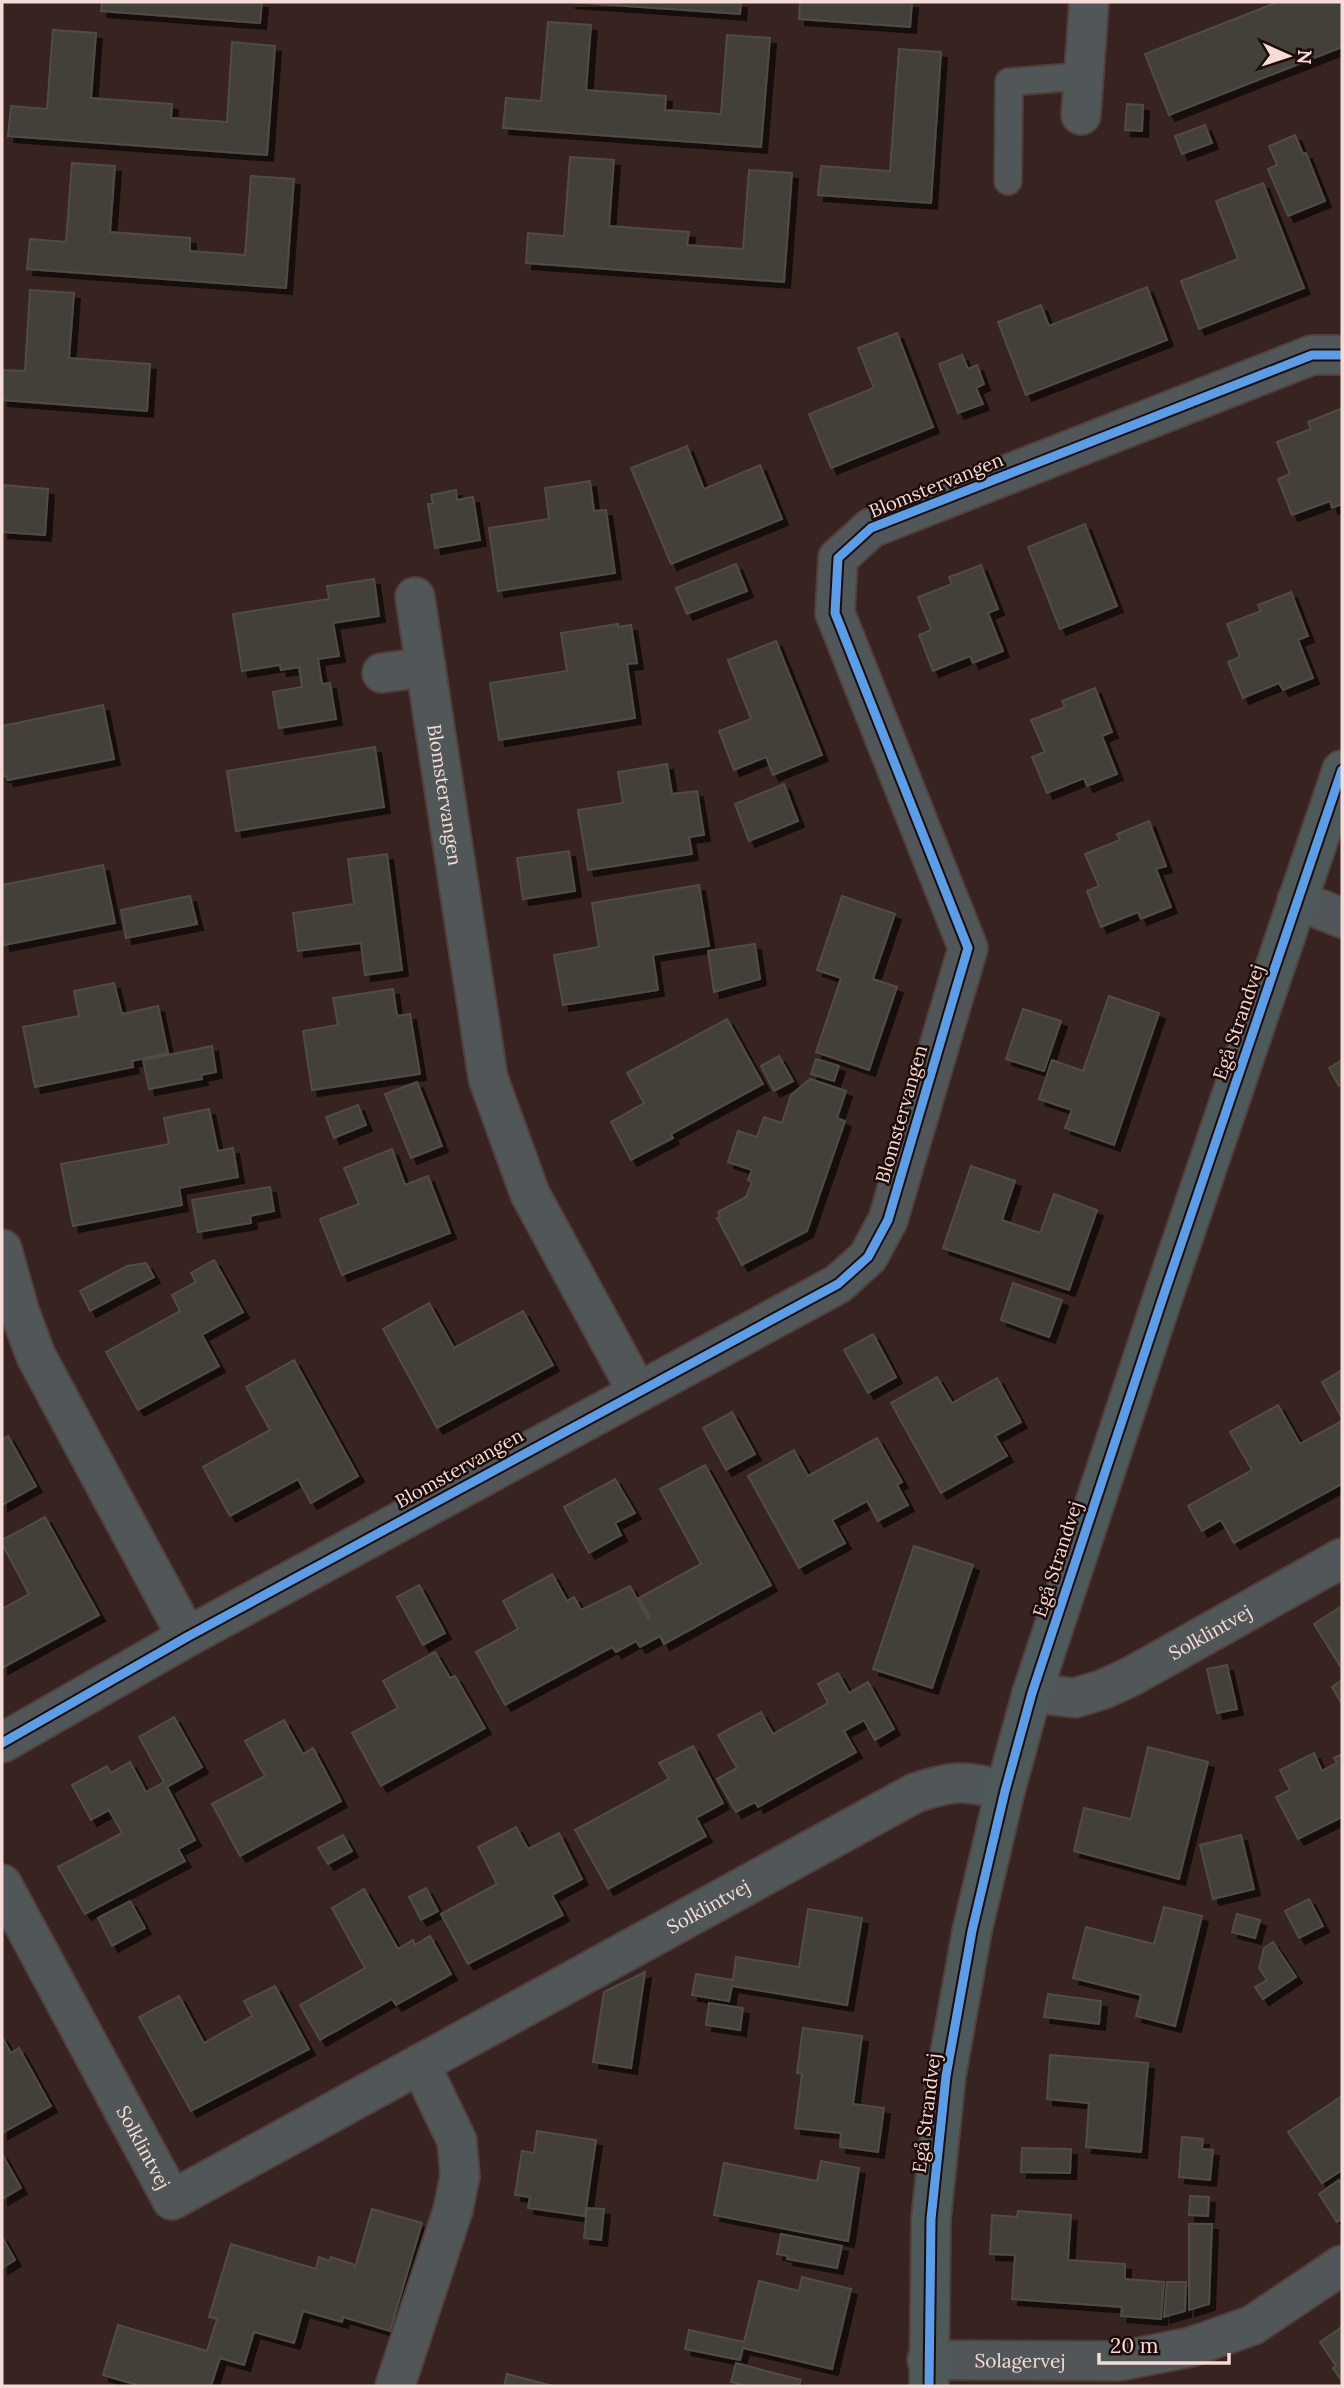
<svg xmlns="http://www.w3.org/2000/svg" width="1344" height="2388" viewBox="0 0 1344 2388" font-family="Lora,serif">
<defs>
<filter id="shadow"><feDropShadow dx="6" dy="6" stdDeviation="0" flood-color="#0009"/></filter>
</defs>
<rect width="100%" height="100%" fill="#37231f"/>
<path fill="#424038" stroke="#514c46" stroke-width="2" filter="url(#shadow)" d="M102,2H262L260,23L101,11Z
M569,2H741L740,14Z
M800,2H912L910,27L799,19Z
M1278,2H1342V47L1169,115L1145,54Z
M548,22L591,25L586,90L666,96L665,110L721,114L727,35L770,38L761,147L503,128L506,98L541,101Z
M53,30L96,33L91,98L172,104L171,118L227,122L232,42L275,46L267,155L8,136L11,106L47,109Z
M899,49L941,52L931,203L818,195L821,166L890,171Z
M1127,104L1143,105L1142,131L1125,130Z
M1205,125L1212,143L1182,154L1175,136Z
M1295,135L1303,154L1306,153L1325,201L1288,216L1268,169L1277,165L1269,146Z
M570,157L614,160L609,226L689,232L687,245L743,249L749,170L792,173L784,282L526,263L528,233L564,236Z
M72,163L115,166L110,232L190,238V251L245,255L251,176L294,179L286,288L27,269L30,239L66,242Z
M1263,183L1304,288L1199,329L1181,281L1238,259L1216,201Z
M1147,287L1167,340L1026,395L998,322L1041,305L1049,326Z
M30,290L74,293L69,358L150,364L147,411L2,400V370L25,371Z
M897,333L933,427L831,468L809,414L874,388L858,348Z
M962,355L968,369L977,365L984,384L976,388L983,404L958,413L939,364Z
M1340,409L1342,414V504L1332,508L1330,501L1292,515L1278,479L1290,474L1277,442L1311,429L1308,422Z
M687,446L704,489L760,465L782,519L671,564L631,468Z
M590,481L594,511L606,510L615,573L498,591L489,528L549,519L545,488Z
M2,485L48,489L45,535L2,532Z
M456,490L457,500L473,497L480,540L435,548L428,504H433L431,495Z
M1085,524L1117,606L1060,629L1028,547Z
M736,564L747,591L687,614L676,588Z
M981,565L998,609L988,613L1003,651L973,663L970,656L933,671L919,635L931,630L918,597L952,584L949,577Z
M374,579L379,616L333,623L339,656L318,659L322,684L330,683L336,719L279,728L273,692L302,687L299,667L281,670L280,665L242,671L233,614L329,599L327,586Z
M1291,592L1308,636L1298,640L1313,678L1283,690L1279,683L1243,698L1228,662L1240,657L1227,624L1261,611L1258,605Z
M618,624V627L631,625L637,663L627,664L635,718L499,740L490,683L567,671L561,633Z
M776,641L822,755L773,775L766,757L734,770L719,731L751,719L728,660Z
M1095,688L1112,732L1102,736L1117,774L1087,786L1084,778L1047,793L1032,757L1045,752L1031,720L1065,707L1062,701Z
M103,705L114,759L8,780L6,776H2V726Z
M375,747L384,807L236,831L227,771Z
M667,764L672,794L697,791L704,835L689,837L692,854L588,870L578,810L623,803L618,772Z
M784,784L798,821L749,841L735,804Z
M1149,821L1166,866L1156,869L1171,907L1141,919L1138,912L1101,927L1087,891L1099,886L1085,854L1120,840L1117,834Z
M569,851L575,891L523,899L517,858Z
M387,854L402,970L365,975L361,943L298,951L293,913L354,904L348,859Z
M103,865L115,923L4,945L2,934V885Z
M699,885L709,946L653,955L658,990L563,1005L554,955L599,947L592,903Z
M190,896L197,924L126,938L121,910Z
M842,896L895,914L873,979L897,987L869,1070L816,1052L841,978L817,970Z
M755,944L760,979L714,992L708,951Z
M114,983L122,1014L158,1006L168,1053L132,1061L133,1067L35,1087L23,1027L79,1016L74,991Z
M393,989L397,1016L410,1014L420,1074L312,1090L303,1031L338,1025L333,998Z
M1109,996L1159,1013L1114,1145L1065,1128L1072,1110L1039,1099L1052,1060L1083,1071Z
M1023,1009L1061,1021L1044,1071L1006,1059Z
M727,1019L763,1084L671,1134L673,1138L631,1160L611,1122L644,1103L627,1073Z
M212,1046L216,1072L201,1075L202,1079L149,1089L143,1060Z
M779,1056L793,1081L774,1091L761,1066Z
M816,1059L839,1066L834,1081L811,1074Z
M1342,1060V1084L1339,1086L1329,1068Z
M810,1079L846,1091L837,1118L845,1121L807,1231L742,1265L717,1218L720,1217L718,1212L746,1197L752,1182L748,1180L752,1170L728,1162L738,1131L757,1137L764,1117L782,1123L791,1095Z
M417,1082L442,1146L411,1158L385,1094Z
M358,1105L366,1125L334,1138L326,1117Z
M209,1109L218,1151L233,1148L238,1177L179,1188L182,1205L73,1226L61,1164L169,1144L164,1118Z
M392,1149L405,1185L428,1176L450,1233L342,1275L320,1219L359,1204L344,1168Z
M971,1166L1015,1181L1002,1220L1040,1233L1054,1194L1097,1210L1069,1290L943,1248Z
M270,1187L274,1211L250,1216L251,1223L198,1232L192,1200Z
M214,1260L243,1312L202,1335L219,1366L138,1410L106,1352L180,1311L172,1295L196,1282L191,1273Z
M146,1263L154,1277L90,1311L80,1291L127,1266Z
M1013,1283L1062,1300L1049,1337L1001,1320Z
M429,1303L454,1348L523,1311L553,1365L437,1428L383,1329Z
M873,1334L896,1377L868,1393L844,1350Z
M294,1360L358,1476L311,1503L298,1479L230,1516L203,1467L270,1430L246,1387Z
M1342,1370V1418L1322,1382Z
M937,1377L952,1403L997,1378L1021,1422L995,1436L1007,1456L941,1493L891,1403Z
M1278,1405L1300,1444L1342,1421V1484L1234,1543L1221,1520L1202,1531L1188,1506L1252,1470L1230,1432Z
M732,1412L755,1454L726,1470L703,1428Z
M8,1436L36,1486L2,1505V1439Z
M877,1438L902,1482L897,1485L908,1505L878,1521L867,1501L832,1520L845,1543L799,1568L748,1476L794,1450L808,1476Z
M705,1465L771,1585L664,1644L660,1636L640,1647L636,1641L616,1652L612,1647L505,1705L476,1652L518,1629L503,1601L552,1574L567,1601L574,1597L581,1610L630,1586L648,1619L650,1618L639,1598L701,1564L660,1489Z
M615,1479L635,1513L615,1523L621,1535L589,1553L564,1507Z
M45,1517L99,1615L2,1668V1609L29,1594L2,1544V1540Z
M914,1546L973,1565L932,1688L873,1669Z
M419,1585L445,1633L423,1645L397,1597Z
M1342,1606V1669L1314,1624Z
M435,1652L450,1678L455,1676L485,1728L381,1786L352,1733L398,1708L383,1681Z
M1227,1665L1237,1709L1217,1713L1207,1669Z
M838,1673L849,1693L868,1682L894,1729L875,1740L864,1720L844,1731L856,1752L758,1807L755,1802L736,1812L717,1779L737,1768L718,1735L761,1712L773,1734L828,1703L818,1684Z
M1342,1680V1704L1332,1687Z
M174,1717L202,1767L167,1787L195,1840L178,1849L185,1861L85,1914L58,1867L122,1833L109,1810L91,1820L72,1785L107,1766L111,1773L130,1762L146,1792L164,1782L139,1737Z
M284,1720L303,1754L313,1748L341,1801L240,1856L212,1804L265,1776L245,1741Z
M693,1746L723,1803L696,1818L706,1836L608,1889L575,1830L669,1779L659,1763Z
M1148,1747L1208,1762L1179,1879L1074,1851L1084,1808L1131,1819Z
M1314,1753L1322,1771L1337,1763L1334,1758L1342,1754V1817L1298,1839L1276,1797L1290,1790L1280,1770Z
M516,1827L528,1849L559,1833L582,1879L552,1895L563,1915L468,1964L441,1914L497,1884L478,1847Z
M343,1835L352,1851L328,1864L318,1848Z
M1241,1835L1254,1889L1213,1899L1200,1845Z
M426,1888L438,1911L421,1920L409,1897Z
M364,1889L398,1949L413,1940L415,1945L430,1936L451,1974L396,2005L392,1999L320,2040L300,2005L365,1968L332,1908Z
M1309,1899L1323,1926L1299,1938L1285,1911Z
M130,1901L145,1928L112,1946L98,1918Z
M1164,1907L1202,1916L1175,2026L1136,2016L1141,1995L1073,1978L1086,1927L1154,1944Z
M808,1909L862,1918L847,2005L732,1986L729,2001L692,1995L696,1974L733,1980L736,1957L799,1967Z
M1237,1914L1260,1920L1255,1938L1232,1932Z
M1273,1942L1296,1977L1263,1999L1255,1987L1267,1980L1259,1968L1264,1948Z
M645,1972L631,2068L593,2062L604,1992Z
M275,1986L309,2049L191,2111L139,2017L179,1996L204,2043L252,2016L244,2001Z
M1048,1994L1101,2001L1099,2024L1044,2017Z
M709,2003L743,2008L740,2030L706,2025Z
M803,2028L862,2036L853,2104L884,2108L878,2152L840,2147L841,2133L795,2128L802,2074L797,2073Z
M2,2037L11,2053L19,2048L51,2106L2,2133Z
M1050,2055L1148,2063L1141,2152L1086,2147L1089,2103L1047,2099Z
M1342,2096V2170L1322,2183L1288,2132Z
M537,2131L596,2140L585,2216L528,2208L530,2197L515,2195L522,2151L534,2153Z
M1182,2137L1203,2139L1202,2149L1213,2150L1210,2180L1179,2177Z
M1022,2148L1071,2149L1070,2173L1021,2172Z
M2,2154L21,2188L2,2199Z
M821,2161L859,2168L848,2241L714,2215L724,2163L817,2181Z
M1339,2180L1342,2185V2219L1337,2222L1319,2194Z
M1190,2196L1209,2197L1208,2216L1189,2215Z
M587,2208L604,2209L601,2240L584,2238Z
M372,2209L422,2223L390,2331L343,2317L342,2322L303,2311L294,2343L254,2332L244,2365L220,2358L211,2386H141L103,2375L118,2325L207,2351L217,2319L209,2317L231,2244L316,2269L319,2257L330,2261L331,2257L353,2264L355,2267Z
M1018,2211L1071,2215L1068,2260L1125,2264V2279L1164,2282L1161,2319L1121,2316L1122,2307L1012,2299L1015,2255L990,2254L992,2215L1017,2217Z
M1189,2224H1212L1209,2304L1189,2310Z
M781,2234L842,2246L837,2268L787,2259L788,2256L777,2254Z
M2,2237L15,2260L2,2268Z
M802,2277L851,2289L832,2369L743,2348L740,2360L685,2349L689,2330L744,2342L759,2281L799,2291Z
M1167,2282H1186L1185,2311L1164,2317Z
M1342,2327V2381L1333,2368L1336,2366L1320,2342Z
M736,2363L801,2380L799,2386H748L731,2382Z
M507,2374L553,2386H504Z"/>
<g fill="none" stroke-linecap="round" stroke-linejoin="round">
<g stroke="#503f3a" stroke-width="30">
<path id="lane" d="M1008,181L1009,82L1084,76"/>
</g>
<g stroke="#503f3a" stroke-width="42">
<g id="street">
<path d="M1081,115L1089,2"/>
<path id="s1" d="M415,597L488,1078L530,1194L637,1391"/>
<path d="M382,673L426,667"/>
<path d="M1297,900L1342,918"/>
<path d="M2,1249L19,1310L36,1356L187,1637"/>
<path id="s2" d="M1032,1693L1075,1698L1104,1689L1132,1676L1342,1558"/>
<path d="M2,1743L187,1637L838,1284L868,1257L888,1220L968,948L835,613L838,558L871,528L1312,355H1342"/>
<path id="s3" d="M2,1884L172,2200L915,1793C954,1780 966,1780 1005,1791"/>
<path id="s4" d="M927,2360L1120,2361L1191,2347L1253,2325L1342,2265"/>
<path d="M395,2386L453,2210L460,2176L457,2141L420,2064"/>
</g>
</g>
<g stroke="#503f3a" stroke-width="42">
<path id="secondary" d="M929,2386L931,2219L946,2076L972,1931L1005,1791L1032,1693L1163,1297L1342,770"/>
</g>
<use href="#lane" stroke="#515758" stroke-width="26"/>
<use href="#street" stroke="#515758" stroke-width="38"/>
<use href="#secondary" stroke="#4e595a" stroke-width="38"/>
<g stroke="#1d0c09" stroke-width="13">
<path id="cycleway" d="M2,1743L187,1637L838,1284L868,1257L888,1220L968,948L835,613L838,558L871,528L1312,355H1342
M929,2386L931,2219L946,2076L972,1931L1005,1791L1032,1693L1163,1297L1342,770"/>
</g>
<use href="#cycleway" stroke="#5a9eea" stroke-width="9"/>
</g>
<g text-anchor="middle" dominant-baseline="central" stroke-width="5" stroke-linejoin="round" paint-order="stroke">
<g font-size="19" fill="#f5dcd6" stroke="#1d0c09">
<text transform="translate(936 485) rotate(-22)">Blomstervangen</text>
<text stroke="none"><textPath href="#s1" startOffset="200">Blomstervangen</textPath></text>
<text transform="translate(1238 1022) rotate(-71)">Egå Strandvej</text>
<text transform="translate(901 1114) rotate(-74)">Blomstervangen</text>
<text transform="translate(459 1468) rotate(-29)">Blomstervangen</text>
<text transform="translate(1057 1559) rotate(-72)">Egå Strandvej</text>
<text stroke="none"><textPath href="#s2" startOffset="194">Solklintvej</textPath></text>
<text stroke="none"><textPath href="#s3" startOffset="970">Solklintvej</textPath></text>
<text transform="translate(926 2113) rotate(-83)">Egå Strandvej</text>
<text stroke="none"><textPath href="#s3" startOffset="299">Solklintvej</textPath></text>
<text stroke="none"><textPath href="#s4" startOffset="93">Solagervej</textPath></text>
</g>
</g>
<rect width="1344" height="2388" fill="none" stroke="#f5dcd6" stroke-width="7"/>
<g transform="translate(1288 56) rotate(93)" stroke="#1d0c09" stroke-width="5" paint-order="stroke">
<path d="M0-5L12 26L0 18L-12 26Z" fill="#f5dcd6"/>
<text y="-10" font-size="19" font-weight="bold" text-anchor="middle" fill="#f5dcd6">N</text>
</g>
<path d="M1099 2353v10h130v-10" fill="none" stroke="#f5dcd6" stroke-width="3.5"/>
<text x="1110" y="2353" font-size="21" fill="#f5dcd6" stroke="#1d0c09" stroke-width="5" paint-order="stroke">20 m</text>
</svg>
